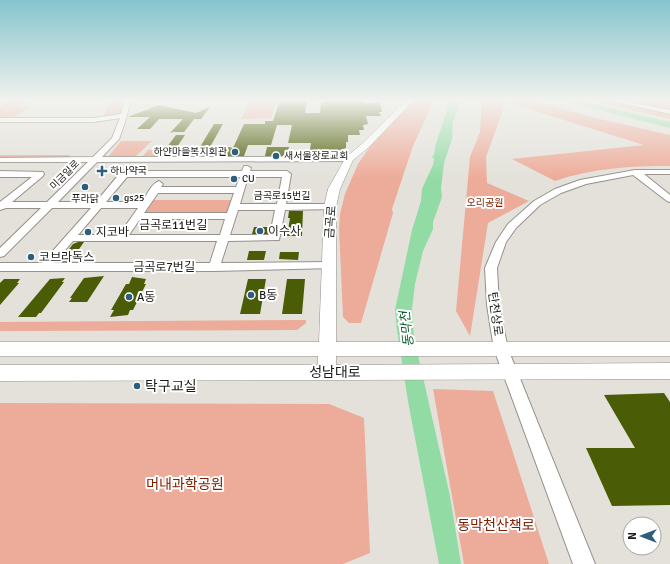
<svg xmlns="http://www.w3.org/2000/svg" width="670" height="564" viewBox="0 0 670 564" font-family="Signika,'Noto Sans KR',sans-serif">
<rect width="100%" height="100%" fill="#e3e1da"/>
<path fill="#edab99" d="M12,100H26L0,114V106Z
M27,100H31L19,107H31L11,119H0V115Z
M112,100H124L120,114L103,116Z
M250,100H277L271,118L241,119Z
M413,100H434L413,146L392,209L393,213L361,323H349L343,317L339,228L340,214L345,194L358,164L371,145Z
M482,100H532L591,117L670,135V166C630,166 593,168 555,181L512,159L644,145L506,102L486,157L487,183L529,201L488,223L470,336L456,311L470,157L480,132Z
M589,100H610L670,113V119Z
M665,100L670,103V110L634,103L637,102L633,101Z
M121,141H152L136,156L108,157Z
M148,150H213L210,156H143Z
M0,155H70L66,158H0Z
M154,200H235L230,215H144Z
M306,320V323L297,330L0,331V322Z
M433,389L493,391L549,564H464Z
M0,403L329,404L364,418L370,553L343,564H0Z"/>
<path fill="#92dba4" d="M450,100H460V103L453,121L452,139L444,163L441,188L442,197L433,222V229L423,251L415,284L412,309L414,338L450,496L461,564H439L408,401L397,330L395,310L412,230L421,201L422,189L433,165L434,159L432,157L434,155L435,147Z
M559,100H578L670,122V128Z"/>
<path fill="#4a5c05" d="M280,100H307L305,113H320L321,102H324V100H364L365,103H380L382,112H379L381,116H366L368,124L363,125L364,130H359L360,135H348V142H346V148L343,149V155L320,154V156H309L311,143H288L292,125H277L271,145H248L244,156H224L228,147L233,148L244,124H265V121H273Z
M159,105L196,113L210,107L201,119H194L184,132H174L176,131L170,133L183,119H159L150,129H137L150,117H128Z
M214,124H223L210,147H200Z
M176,135H185L177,147H167Z
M267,147H289L287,156H265Z
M289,211H303L302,236H287L290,218H288Z
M254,227H269L268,234H252Z
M78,242H84L70,262H59L73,244Z
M249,251H266L264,260H247Z
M280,252H299L298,260L279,259Z
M104,276L87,302H69L72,298H70L84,278Z
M132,277L146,279L144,284H146L133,310H130L128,315L110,317L114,310H111L126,284H129Z
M65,278L62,282H64L41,313H39L36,317H18L50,279Z
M4,279H20L17,283H19L0,305V283Z
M248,279H266L260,314H240Z
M287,279H305L302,314H282Z
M664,393L670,402V505L612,506L586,448H635L604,395Z"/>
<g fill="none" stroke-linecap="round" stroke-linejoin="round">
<g stroke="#94928b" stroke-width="2">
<path id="minor" d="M125,100H131L125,122L119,139L102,157H349L353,159L349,161L97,162L58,202H96L121,172L129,167L133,169L131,171H242L244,166H247L251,168L250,171H287L291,174L286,204H330L333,205L335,207L333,209L285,210L279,240L228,241L221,263L329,262L333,264L335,266L333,268L214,271H0V263H42L91,208H52L4,256L0,257V248L41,208H6L0,210V202L32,177H0V171L43,172L44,174L43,176L12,202H47L88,162H0V158L93,157L112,138L120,118L94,122H0V118H94L121,114ZM127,177H240L236,187H161L163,184L159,181C151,184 147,195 142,202H106ZM248,177H282L277,204H240ZM158,193H234L227,213H144ZM101,208H138L119,235H78ZM238,210H275L270,235H230ZM140,219H225L220,235H129ZM73,241H217L210,263H54Z
M609,100H620L670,110V114Z
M635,170H670V174H644L670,195V202L667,201L633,175L586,184L561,193L540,205L516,228L506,242L497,268L499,305L508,349L595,564H573L494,349L487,305L485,268L496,242L508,224L534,201L555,189L580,180Z"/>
</g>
<g stroke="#94928b" stroke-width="1">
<path id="major" d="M406,100H414L369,147L353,160L340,189L336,207V342H670V356H336V365L670,363V379L0,381V365H318V356H0V342H319L324,207L328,189L346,157L363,143Z"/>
</g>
<use href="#minor" fill="#fff" fill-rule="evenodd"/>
<use href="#major" fill="#fff" fill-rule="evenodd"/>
</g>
<linearGradient id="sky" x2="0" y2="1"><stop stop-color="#85c4cd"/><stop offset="0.56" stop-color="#f2f2ee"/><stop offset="1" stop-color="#f2f2ee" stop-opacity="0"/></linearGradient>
<rect width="670" height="179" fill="url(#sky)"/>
<g fill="#2d5e7c" stroke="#fff" stroke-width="1.5">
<circle cx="235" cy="152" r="4"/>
<circle cx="276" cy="156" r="4"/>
<path d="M100 165h4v4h4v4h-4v4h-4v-4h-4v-4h4z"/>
<circle cx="234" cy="179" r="4"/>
<circle cx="85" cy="187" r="4"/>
<circle cx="116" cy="198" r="4"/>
<circle cx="260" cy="231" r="4"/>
<circle cx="88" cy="232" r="4"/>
<circle cx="31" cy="257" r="4"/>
<circle cx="251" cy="295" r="4"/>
<circle cx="129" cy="297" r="4"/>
<circle cx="137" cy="386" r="4"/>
</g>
<g text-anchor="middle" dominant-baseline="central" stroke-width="4" stroke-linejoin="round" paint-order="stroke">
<g font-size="10" fill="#1a1a17" stroke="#fff" text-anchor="start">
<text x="227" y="152" text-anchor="end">하얀마을복지회관</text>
<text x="284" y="156">새서울장로교회</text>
<text x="110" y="171">하나약국</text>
<text x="242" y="179">CU</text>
<text x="124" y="198">gs25</text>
<text x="85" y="199" text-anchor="middle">푸라닭</text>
</g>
<g font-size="10" fill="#1a1a17" stroke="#fff">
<text transform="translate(65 175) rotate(-45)">미금일로</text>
<text x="282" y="196">금곡로15번길</text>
</g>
<g font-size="10" fill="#802002" stroke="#fff">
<text x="485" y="203">오리공원</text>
</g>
<g font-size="12" fill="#1a1a17" stroke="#fff">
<text transform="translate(331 222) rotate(-86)">금곡로</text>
<text x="173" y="225">금곡로11번길</text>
<text x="164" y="267">금곡로7번길</text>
<text transform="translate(495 314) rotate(82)">탄천상로</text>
</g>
<g font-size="12" fill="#1a1a17" stroke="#fff" text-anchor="start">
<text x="268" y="231">이수사</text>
<text x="96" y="232">지코바</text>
<text x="39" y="257">코브라독스</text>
<text x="259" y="295">B동</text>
<text x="137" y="297">A동</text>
</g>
<g font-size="13" font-style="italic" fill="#0b5e2e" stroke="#fff">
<text transform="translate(407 329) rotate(-97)">동막천</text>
</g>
<g font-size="14" fill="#1a1a17" stroke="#fff">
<text x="335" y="372">성남대로</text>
</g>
<g font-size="14" fill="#1a1a17" stroke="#fff" text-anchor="start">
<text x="145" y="386">탁구교실</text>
</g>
<g font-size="14" fill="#802002" stroke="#fff">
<text x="185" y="484">머내과학공원</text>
<text x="496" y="525">동막천산책로</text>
</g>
</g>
<g transform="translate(642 536) rotate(270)"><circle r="19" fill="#ffffff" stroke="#a3a3a2"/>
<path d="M0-3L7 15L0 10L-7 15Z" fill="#2d5e7c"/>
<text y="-6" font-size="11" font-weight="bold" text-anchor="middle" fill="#1a1a17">N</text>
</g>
</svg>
